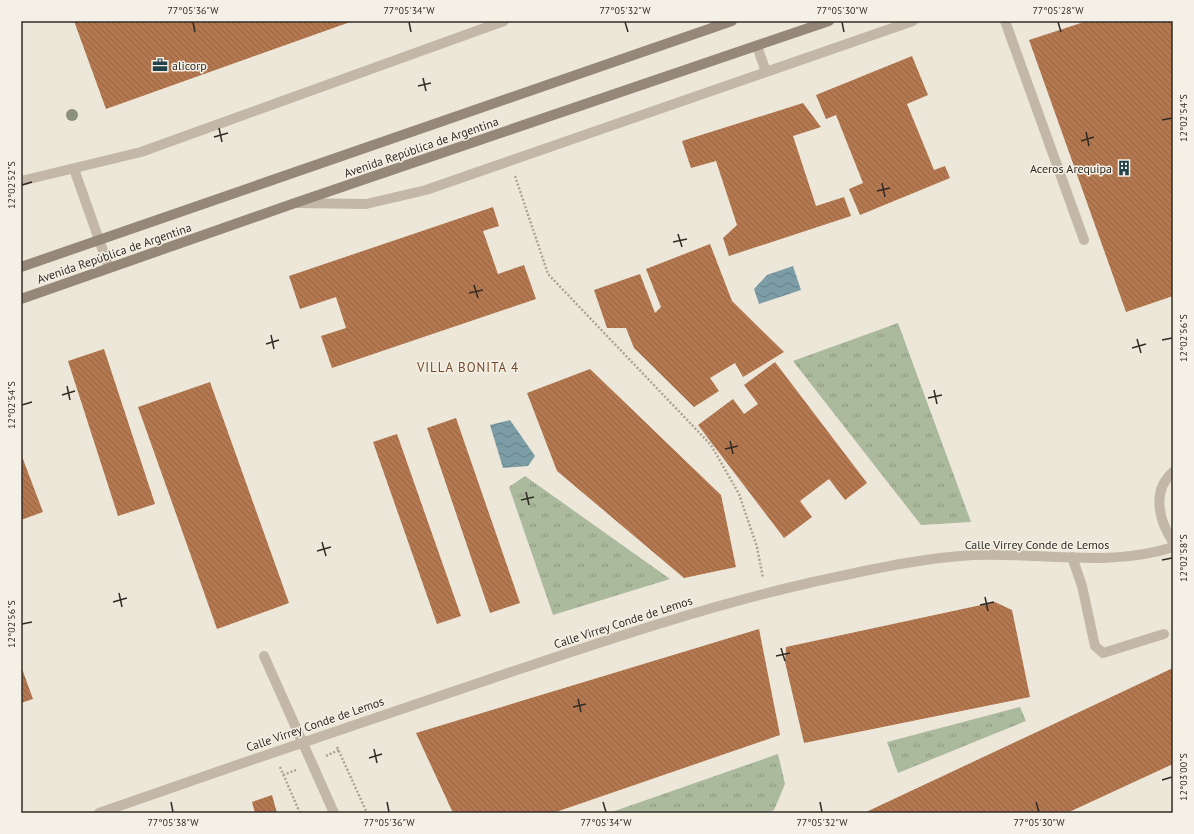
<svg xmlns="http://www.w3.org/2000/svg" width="1194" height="834" viewBox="0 0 1194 834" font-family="'PT Sans',sans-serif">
<defs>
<pattern id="grass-tufts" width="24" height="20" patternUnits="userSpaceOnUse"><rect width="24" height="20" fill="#abb99c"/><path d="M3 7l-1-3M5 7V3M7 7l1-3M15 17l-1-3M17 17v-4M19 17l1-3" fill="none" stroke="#8c977f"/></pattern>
<pattern id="water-waves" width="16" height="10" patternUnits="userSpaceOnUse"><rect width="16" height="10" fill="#7c9da6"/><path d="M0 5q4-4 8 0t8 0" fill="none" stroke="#668087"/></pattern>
<pattern id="building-back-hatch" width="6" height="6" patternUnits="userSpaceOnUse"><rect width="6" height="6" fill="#b47850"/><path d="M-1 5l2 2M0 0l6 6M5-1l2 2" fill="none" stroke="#936342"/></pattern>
</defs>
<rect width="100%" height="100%" fill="#ede7d9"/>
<path fill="url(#grass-tufts)" d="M898,323L971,522L921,525L793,361Z
M525,476L670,579L553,615L509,487Z
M1020,707L1026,721L898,773L887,742Z
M778,754L785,784L774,810L767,813H609Z"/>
<path fill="url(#water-waves)" d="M793,266L801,290L759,304L754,289L767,275Z
M510,420L535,456L528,466L503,468L490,425Z"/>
<path fill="url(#building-back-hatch)" d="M74,21H353L106,109Z
M1087,21H1173V296L1126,312L1029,40Z
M912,56L928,95L907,104L934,170L945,166L950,178L860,215L849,189L863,183L836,115L826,119L816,95Z
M803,103L821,127L793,136L816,206L844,197L851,216L729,256L723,238L737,225L716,161L691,168L682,141Z
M493,207L499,226L483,231L498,274L524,265L536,299L332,368L321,336L346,328L336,297L300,309L289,276Z
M710,244L732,301L784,352L743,377L735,363L710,378L719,391L694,407L634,348L626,328H607L594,290L640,274L655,313L661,307L646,269Z
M104,349L155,504L118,516L68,361Z
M775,362L867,483L845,500L829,479L800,501L812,517L784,538L698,425L733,399L744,414L758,404L744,385Z
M590,369L721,495L736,567L684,578L557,471L527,393Z
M210,382L289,603L217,629L138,407Z
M456,418L520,603L490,613L427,428Z
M397,434L461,616L437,624L373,442Z
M21,454L43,512L21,520Z
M995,602L1012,610L1030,697L804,743L785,662L786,647Z
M759,629L780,735L553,813H453L416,733Z
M21,666L33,699L21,703Z
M1173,668V764L1067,813H864Z
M272,795L277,813H255L252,802Z"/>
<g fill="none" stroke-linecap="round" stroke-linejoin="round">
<path stroke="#aea392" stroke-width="2.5" stroke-dasharray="2 2" stroke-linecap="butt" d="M515,176L548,274L711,445L739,494L757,547L763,578
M337,747L367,813
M326,756L339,750
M280,767L300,813
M283,775L296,770"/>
<path stroke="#c3b8a7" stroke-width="10" d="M1005,21L1084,240
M757,46L766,72
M74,169L109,268
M21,181L141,152L504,21
M297,203L366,204L426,190L913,21
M1173,472C1151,491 1159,521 1173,542
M1072,557L1082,586L1095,646L1103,653L1164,634"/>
<path stroke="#c3b8a7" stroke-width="10" d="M264,656L334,813"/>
<path stroke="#c3b8a7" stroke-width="10" d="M99,813C233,766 367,720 502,675C604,641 707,606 813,582C865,571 919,558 973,555C1038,552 1110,568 1173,547"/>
<path stroke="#968879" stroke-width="10" d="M21,267L732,21
M21,299L295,203L829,21"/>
</g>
<circle fill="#8c917b" cx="72" cy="115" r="6"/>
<path fill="none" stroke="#312b26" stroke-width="1.5" d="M193,22L195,32M409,22L411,32M625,22L628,32M842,22L844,32M1058,22L1061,32M423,78L426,91M418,86L431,83M1162,120L1172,118M219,128L222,142M1086,132L1089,146M214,137L228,133M1081,141L1094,137M882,183L885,197M22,185L32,182M877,191L890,188M678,234L682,247M673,242L687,239M474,285L478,298M469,293L483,290M271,335L274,349M1137,339L1141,353M1162,340L1172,338M266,344L279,340M1132,348L1146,344M67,386L70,400M934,390L937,404M62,395L75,391M928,398L942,395M22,405L32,402M730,441L733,454M725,449L738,446M526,492L529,505M521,500L534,497M322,542L326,556M317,551L331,547M1162,560L1172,558M119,593L122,607M985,597L988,611M113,602L127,598M980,605L994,602M22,624L32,622M781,648L785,661M776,656L790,653M578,699L581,712M573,707L586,704M374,749L377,763M369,758L382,754M1162,780L1172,777M171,802L173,812M387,802L389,812M603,802L606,812M820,802L822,812M1036,802L1039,812"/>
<defs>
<g id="office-bare" transform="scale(1.2)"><path d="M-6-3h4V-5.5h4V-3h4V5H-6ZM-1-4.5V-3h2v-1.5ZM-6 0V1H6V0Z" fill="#22434c" stroke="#f5f0e5" stroke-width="2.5" paint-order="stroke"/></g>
<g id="building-bare" transform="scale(1.2)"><path d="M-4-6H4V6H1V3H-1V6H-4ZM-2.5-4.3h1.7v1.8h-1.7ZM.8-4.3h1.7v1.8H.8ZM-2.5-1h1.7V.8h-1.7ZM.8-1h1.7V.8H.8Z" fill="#22434c" stroke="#f5f0e5" stroke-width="2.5" paint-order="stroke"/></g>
</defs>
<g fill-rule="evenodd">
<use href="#office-bare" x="160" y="65"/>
<use href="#building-bare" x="1124" y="168"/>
</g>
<g text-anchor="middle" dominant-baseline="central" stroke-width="3" stroke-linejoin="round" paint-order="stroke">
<g font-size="12" fill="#312b26" stroke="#f5f0e5" text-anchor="start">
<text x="172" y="65">alicorp</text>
<text x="1112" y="168" text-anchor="end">Aceros Arequipa</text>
</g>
<g font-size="12" fill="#312b26" stroke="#f5f0e5">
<text transform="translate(421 147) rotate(-19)">Avenida República de Argentina</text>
<text transform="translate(114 253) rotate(-19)">Avenida República de Argentina</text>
<text x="1037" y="544">Calle Virrey Conde de Lemos</text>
<text transform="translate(623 622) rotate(-18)">Calle Virrey Conde de Lemos</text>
<text transform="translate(315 724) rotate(-19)">Calle Virrey Conde de Lemos</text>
</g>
<g font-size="13" letter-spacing="1" fill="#74482b" stroke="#f5f0e5">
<text x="468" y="367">VILLA BONITA 4</text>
</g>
</g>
<rect width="1194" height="834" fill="none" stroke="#f5f0e5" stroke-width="44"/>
<rect x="22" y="22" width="1150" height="790" fill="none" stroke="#312b26" stroke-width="1.5"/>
<g font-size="10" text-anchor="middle" fill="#312b26">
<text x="193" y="14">77°05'36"W</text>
<text x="409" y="14">77°05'34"W</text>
<text x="625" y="14">77°05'32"W</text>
<text x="842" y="14">77°05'30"W</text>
<text x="1058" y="14">77°05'28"W</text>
<text transform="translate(1183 118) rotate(-90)" y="4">12°02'54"S</text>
<text transform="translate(11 185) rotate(-90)" y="4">12°02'52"S</text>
<text transform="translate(1183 338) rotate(-90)" y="4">12°02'56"S</text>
<text transform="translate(11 405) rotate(-90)" y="4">12°02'54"S</text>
<text transform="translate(1183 558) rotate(-90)" y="4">12°02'58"S</text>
<text transform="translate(11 624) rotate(-90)" y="4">12°02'56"S</text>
<text transform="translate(1183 777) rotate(-90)" y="4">12°03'00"S</text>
<text x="173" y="826">77°05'38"W</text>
<text x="389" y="826">77°05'36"W</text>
<text x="606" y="826">77°05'34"W</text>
<text x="822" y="826">77°05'32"W</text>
<text x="1039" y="826">77°05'30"W</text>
</g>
</svg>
